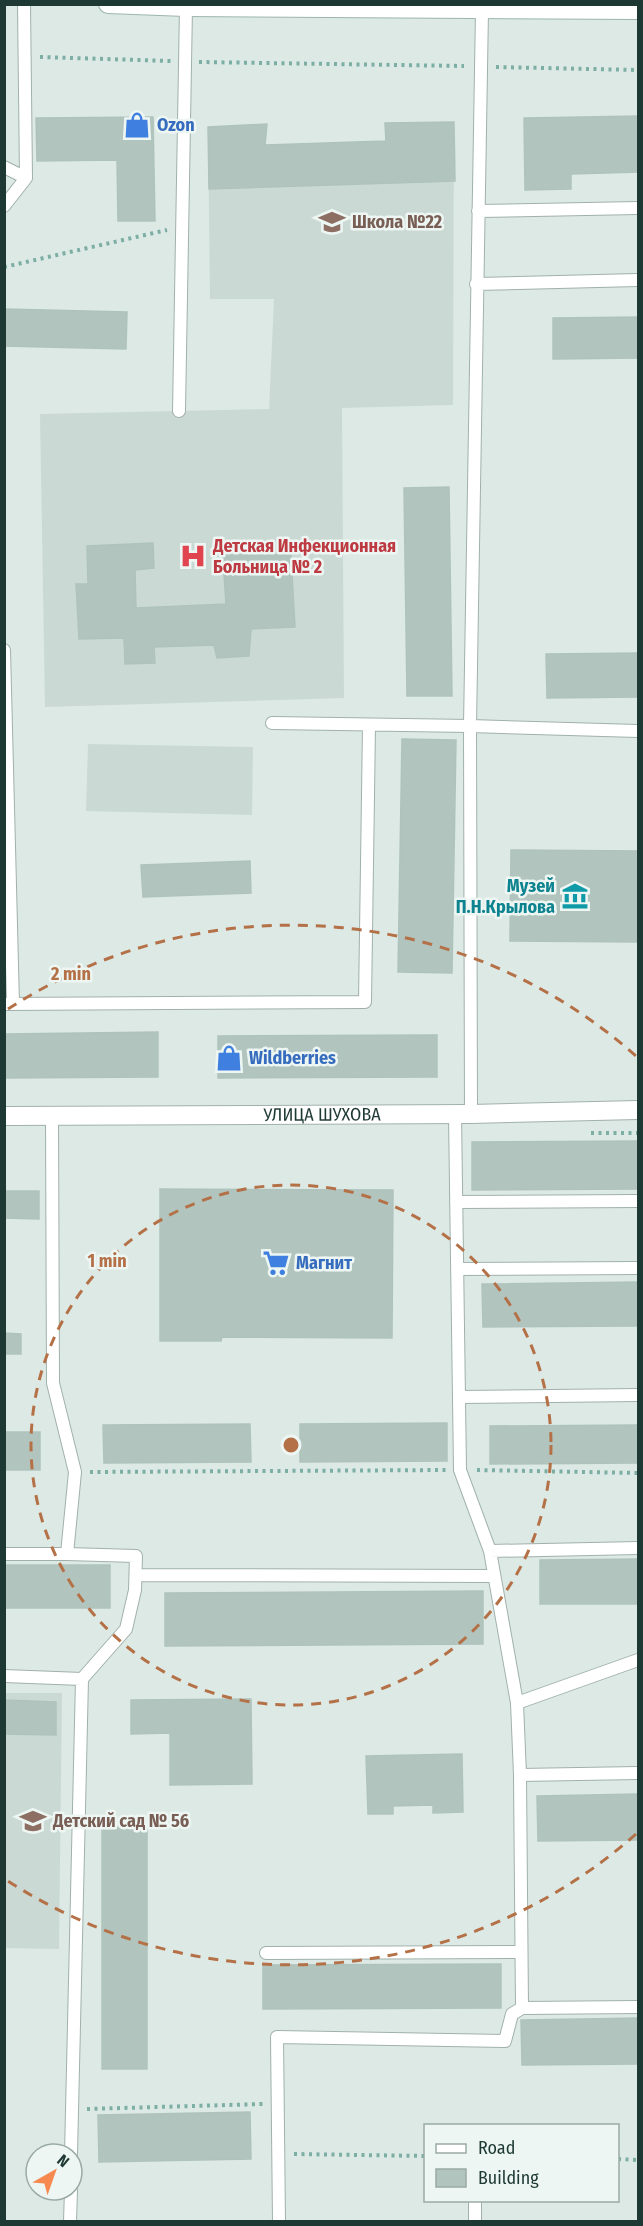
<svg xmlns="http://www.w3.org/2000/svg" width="643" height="2226" viewBox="0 0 643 2226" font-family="'Fira Sans Condensed',sans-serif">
<rect width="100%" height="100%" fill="#dde9e5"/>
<path fill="#cbd9d4" d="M454,122L453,405L342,408L344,698L45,707L40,414L269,409L274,299H210L208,127L267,124L265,145L385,141V123Z
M88,744L253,747L252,815L86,811Z
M5,1693H62L59,1949L5,1948Z"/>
<path fill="#b2c4be" stroke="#afc3bd" stroke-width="1.5" d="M639,116V172L571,174V189L525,190L524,118Z
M153,117L155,221H118L117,160L37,161L36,118Z
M454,122L455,181L209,189L208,127L267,124L265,145L386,141L385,123Z
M4,309L127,312L126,349L4,346Z
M639,317V358L553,359V318Z
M449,487L452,696H407L404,488Z
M290,540L295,627L251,629L249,656L217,658L214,645L154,647L155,663L125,664L124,638L79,639L76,584H88L87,546L153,543L154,568L135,570L136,608L226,604L222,544Z
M639,653V697L547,698L546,654Z
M402,739L456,740L452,973L398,972Z
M511,850L639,851V942L510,941Z
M250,861L251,893L143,897L141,865Z
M158,1032V1077L4,1078V1034Z
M437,1035V1077L218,1078V1036Z
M639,1141V1189L472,1190V1142Z
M160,1189L393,1190L392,1338L222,1337L221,1341H160Z
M4,1191H39V1219L4,1218Z
M639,1282V1326L483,1327L482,1284Z
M4,1333L21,1334V1354H4Z
M447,1423V1461L300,1462V1424Z
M250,1424L251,1462L104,1463L103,1425Z
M637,1425V1463L490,1464V1426Z
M4,1432H40V1470H4Z
M639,1559V1604H540V1560Z
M4,1565H110V1608H4Z
M483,1591V1644L165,1646V1593Z
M251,1699L252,1784L170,1785V1733L131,1734V1700Z
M4,1700L56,1702V1735L4,1734Z
M462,1754L463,1812L433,1813V1805L393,1806V1814H368L366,1756Z
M639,1794V1840L538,1841L537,1796Z
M102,1827H147V2069H102Z
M501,1964V2008L263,2009V1965Z
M639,2018V2064L522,2065L521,2020Z
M250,2112L251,2159L99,2162L98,2115Z"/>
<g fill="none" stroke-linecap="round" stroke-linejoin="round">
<g stroke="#a0b1ac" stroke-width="14">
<path id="service" d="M482,10L470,726L638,731
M4,167L26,178
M4,206L26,178L24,4
M478,211L638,208
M476,284L638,280
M179,411L186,7
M4,650L13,1004
M272,723L470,726L471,1114
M4,1004L365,1002L369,726
M455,1114L460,1470L490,1551L517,1703L520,1775L638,1773
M52,1116L53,1383L75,1472L67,1554L136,1556L135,1590L126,1629L82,1679L71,2154
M456,1202L638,1201
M457,1269L638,1268
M459,1397L638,1395
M490,1551L638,1548
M4,1554H67
M136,1575L494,1576
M4,1676L82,1679
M517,1703L638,1660
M520,1775L522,2008
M266,1953L521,1952
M475,2200V2222
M70,2222L71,2190
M279,2222L277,2037L505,2041L512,2014L522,2008L638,2007"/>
</g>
<g stroke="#a0b1ac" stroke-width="20">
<g id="tertiary">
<path id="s1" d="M4,1116L471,1114L638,1110"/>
</g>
</g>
<g stroke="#9cb5ae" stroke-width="20">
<path id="secondary" d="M108,4L186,7L638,10"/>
</g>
<path stroke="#7caea3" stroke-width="4" stroke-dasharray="3 4.5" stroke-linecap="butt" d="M40,57L171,61
M199,62L464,66
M496,67L638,70
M4,267L167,230
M591,1133H638
M477,1470L638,1473
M90,1472L446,1470
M87,2109L263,2104
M294,2154L426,2156
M618,2159L638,2160"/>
<use href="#service" stroke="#fff" stroke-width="12"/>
<use href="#tertiary" stroke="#fff" stroke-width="18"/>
<use href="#secondary" stroke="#fff" stroke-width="18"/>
</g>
<g fill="none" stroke="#b47147" stroke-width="3" stroke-dasharray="10 8">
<circle cx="291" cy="1445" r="260"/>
<path d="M636 1834A520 520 0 0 1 8 1881M8 1009A520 520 0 0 1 636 1056"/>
</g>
<defs>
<g id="shop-bare" transform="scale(2.07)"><path d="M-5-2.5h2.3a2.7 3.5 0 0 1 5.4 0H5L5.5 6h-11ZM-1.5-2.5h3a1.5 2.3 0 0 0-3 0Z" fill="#3f7fe0" stroke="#edf6f2" stroke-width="2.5" paint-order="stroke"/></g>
<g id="school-bare" transform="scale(2.07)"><path d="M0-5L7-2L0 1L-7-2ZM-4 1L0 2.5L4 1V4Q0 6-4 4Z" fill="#8d6e63" stroke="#edf6f2" stroke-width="2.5" paint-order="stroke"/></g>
<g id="hospital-bare" transform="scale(2.07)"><path d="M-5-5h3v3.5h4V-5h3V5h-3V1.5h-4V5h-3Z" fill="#e0444e" stroke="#edf6f2" stroke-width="2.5" paint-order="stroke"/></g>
<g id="museum-bare" transform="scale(2.07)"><path d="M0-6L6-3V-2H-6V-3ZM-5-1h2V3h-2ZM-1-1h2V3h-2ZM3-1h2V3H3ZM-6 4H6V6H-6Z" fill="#0f9aa8" stroke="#edf6f2" stroke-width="2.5" paint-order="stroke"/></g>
<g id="supermarket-bare" transform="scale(2.07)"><path d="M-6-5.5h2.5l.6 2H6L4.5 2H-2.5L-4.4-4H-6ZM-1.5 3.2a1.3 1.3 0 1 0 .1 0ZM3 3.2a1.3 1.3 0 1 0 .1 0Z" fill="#3f7fe0" stroke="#edf6f2" stroke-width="2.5" paint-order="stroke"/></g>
</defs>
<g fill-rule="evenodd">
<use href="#shop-bare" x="137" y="125"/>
<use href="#school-bare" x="332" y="222"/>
<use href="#hospital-bare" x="193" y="556"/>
<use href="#museum-bare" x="575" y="896"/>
<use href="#shop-bare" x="229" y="1058"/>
<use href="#supermarket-bare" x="276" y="1263"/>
<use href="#school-bare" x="33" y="1821"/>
</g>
<g text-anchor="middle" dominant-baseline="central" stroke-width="5" stroke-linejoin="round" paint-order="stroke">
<g font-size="18" font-weight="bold" fill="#366cbe" stroke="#edf6f2" text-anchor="start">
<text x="157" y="125">Ozon</text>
<text x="249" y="1058">Wildberries</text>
<text x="296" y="1263">Магнит</text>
</g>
<g font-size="18" font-weight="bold" fill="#785e54" stroke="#edf6f2" text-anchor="start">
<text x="352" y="222">Школа №22</text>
<text x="53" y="1821">Детский сад № 56</text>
</g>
<g font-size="18" font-weight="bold" fill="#be3a42" stroke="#edf6f2" text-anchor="start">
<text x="213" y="546">Детская Инфекционная<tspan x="213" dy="21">Больница № 2</tspan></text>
</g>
<g font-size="18" font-weight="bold" fill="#0d838f" stroke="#edf6f2" text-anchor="end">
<text x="555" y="886">Музей<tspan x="555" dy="21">П.Н.Крылова</tspan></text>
</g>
<g font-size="18" fill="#1e3934" stroke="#edf6f2">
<text stroke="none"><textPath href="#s1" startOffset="318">УЛИЦА ШУХОВА</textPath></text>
</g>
</g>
<circle cx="291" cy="1445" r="9" fill="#b47147" stroke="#edf6f2" stroke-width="3"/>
<g font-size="18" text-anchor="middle" font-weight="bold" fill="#b47147" stroke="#edf6f2" stroke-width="5" stroke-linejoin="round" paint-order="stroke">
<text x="71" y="980">2 min</text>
<text x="107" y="1267">1 min</text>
</g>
<rect width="643" height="2226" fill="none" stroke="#1e3934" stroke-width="12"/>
<rect x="424" y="2124" width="195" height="78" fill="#edf6f2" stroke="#9aaaa6" stroke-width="1.5"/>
<rect x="436" y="2144" width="30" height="9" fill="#ffffff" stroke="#9aaaa6" stroke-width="1.5"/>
<text x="478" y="2154" font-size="18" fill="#1e3934">Road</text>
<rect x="436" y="2169" width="30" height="18" fill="#b2c4be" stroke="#9aaaa6" stroke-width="1.5"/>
<text x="478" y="2184" font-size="18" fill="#1e3934">Building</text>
<g transform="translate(54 2172) rotate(40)"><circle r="28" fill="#edf6f2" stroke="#9aaaa6" stroke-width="1.5"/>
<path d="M0-4.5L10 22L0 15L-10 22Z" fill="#f5894f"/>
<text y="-9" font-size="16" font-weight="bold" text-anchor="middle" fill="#1e3934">N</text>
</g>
</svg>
